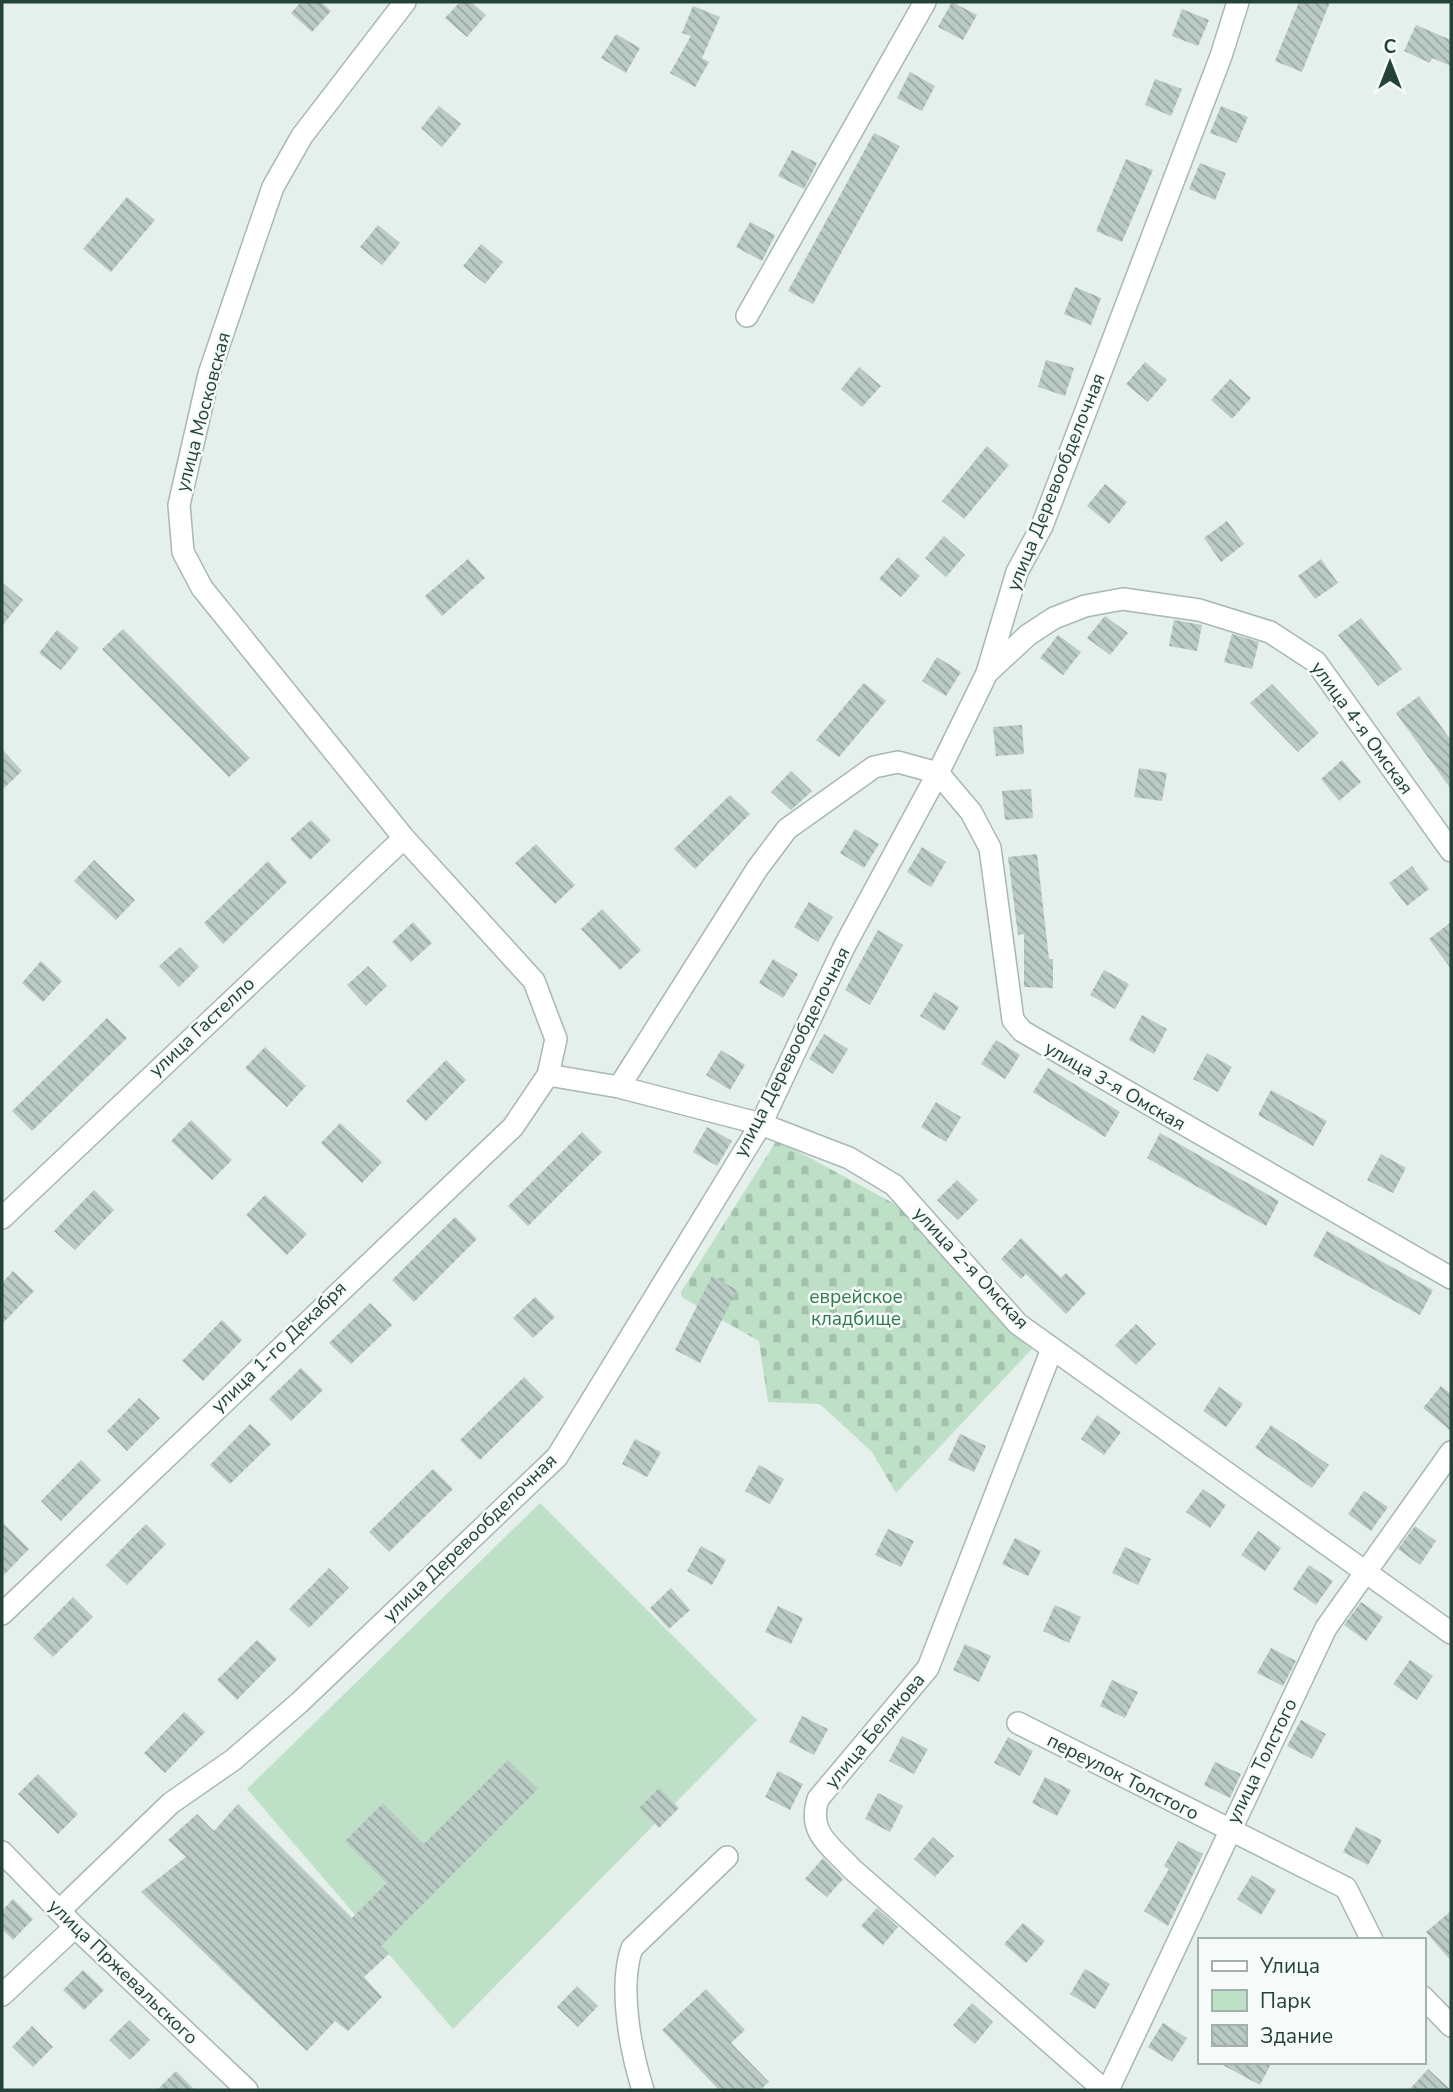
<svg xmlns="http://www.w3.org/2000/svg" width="1453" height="2092" viewBox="0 0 1453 2092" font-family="'Nunito Sans',sans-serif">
<defs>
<pattern id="cemetery-stones" width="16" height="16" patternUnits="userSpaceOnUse" patternTransform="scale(1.75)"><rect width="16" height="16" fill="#bee0c7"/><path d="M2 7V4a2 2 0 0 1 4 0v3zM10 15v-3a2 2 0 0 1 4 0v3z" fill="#a3c1ac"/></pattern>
<pattern id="building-back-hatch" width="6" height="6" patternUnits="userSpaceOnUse" patternTransform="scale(1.75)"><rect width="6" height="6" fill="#bacac4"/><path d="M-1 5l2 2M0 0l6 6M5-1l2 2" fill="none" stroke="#97a6a0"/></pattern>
</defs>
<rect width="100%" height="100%" fill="#e5efeb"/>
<path fill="url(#cemetery-stones)" d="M777,1140L902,1208L1032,1349L896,1493L872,1452L820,1404L768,1402L759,1341L683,1298L681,1292Z"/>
<path fill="#bee0c7" d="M540,1503L757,1720L453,2029L247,1789Z"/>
<path fill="url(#building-back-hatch)" d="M301,2H321L331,11L312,32L291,13Z
M460,2H471L486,15L467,37L445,18Z
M952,2L977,15L963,40L938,27Z
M1299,2H1330L1302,72L1275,61Z
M693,6L720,17L702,58L709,62L695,87L670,73L691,36L682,33Z
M1182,9L1209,20L1198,46L1172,36Z
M1416,25L1451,40V66L1432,58L1430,63L1404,51Z
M616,34L640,48L626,73L601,58Z
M910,72L935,86L922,111L897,98Z
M1155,79L1182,89L1171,116L1145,105Z
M439,106L461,124L442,147L421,128Z
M1221,106L1248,117L1237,143L1210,133Z
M874,133L900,146L813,304L788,291Z
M792,150L817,163L804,189L778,176Z
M1126,159L1153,170L1122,242L1096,231Z
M1200,163L1226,173L1215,200L1189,189Z
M127,197L155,220L111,272L83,249Z
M750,222L775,235L762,261L736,247Z
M378,225L400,243L382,265L360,247Z
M481,244L503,262L485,284L463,266Z
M1075,287L1101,298L1091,325L1064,314Z
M1046,360L1074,368L1065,396L1038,387Z
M1145,362L1167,380L1148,402L1126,384Z
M859,367L881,386L862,407L841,389Z
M1230,379L1251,398L1232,419L1211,400Z
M987,446L1009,465L964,519L942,501Z
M1105,484L1127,502L1109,524L1087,506Z
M1227,521L1244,544L1221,562L1204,538Z
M944,536L965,555L946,577L925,558Z
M898,557L920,576L901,597L879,579Z
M468,559L485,578L442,616L425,596Z
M1321,559L1338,583L1315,599L1298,576Z
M2,582L23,600L2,626Z
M1105,616L1128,633L1110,655L1087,638Z
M1361,618L1402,669L1378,686L1338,635Z
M1174,620L1202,625L1197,651L1169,646Z
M123,629L250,758L229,777L102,649Z
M57,630L79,648L61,670L39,653Z
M1232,634L1259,642L1252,669L1224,662Z
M1058,635L1081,652L1063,675L1040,658Z
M937,657L961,672L946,696L922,681Z
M864,683L886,701L839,757L816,740Z
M1272,684L1319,733L1298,752L1250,703Z
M1419,696L1451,740V789L1396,713Z
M1022,725L1024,754L996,756L993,727Z
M2,749L22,771L2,790Z
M1342,760L1361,782L1339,801L1321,779Z
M1139,768L1167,773L1162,801L1134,797Z
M791,771L812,791L791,810L771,792Z
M1031,789L1033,818L1005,820L1002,791Z
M730,795L750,814L695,869L674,849Z
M311,820L331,840L310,860L290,839Z
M855,829L879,844L864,868L840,853Z
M536,844L575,885L555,904L515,863Z
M922,847L946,862L931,887L907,872Z
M1037,854L1049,959H1053V988L1024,987V934L1018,935L1008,857Z
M94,860L135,900L116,920L74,881Z
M268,861L287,882L223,944L204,923Z
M1412,866L1429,889L1407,906L1389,883Z
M809,902L833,917L818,942L794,927Z
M602,909L641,950L620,970L581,929Z
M413,922L432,943L411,962L392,942Z
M1451,922V969L1429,939Z
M878,930L903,945L870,1005L845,990Z
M180,947L199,967L179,987L159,966Z
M773,959L798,974L783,998L759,983Z
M41,961L62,981L43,1002L22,983Z
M368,966L387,986L366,1006L347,985Z
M1104,970L1129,984L1115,1009L1090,995Z
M935,992L959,1007L944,1031L920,1016Z
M1142,1015L1167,1029L1154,1054L1129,1040Z
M107,1018L127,1038L32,1131L12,1111Z
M824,1034L848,1049L833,1074L809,1059Z
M996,1040L1020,1055L1005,1079L981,1064Z
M265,1047L306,1086L287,1107L245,1068Z
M721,1050L745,1065L730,1090L706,1075Z
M1207,1053L1232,1067L1218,1092L1193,1079Z
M446,1060L466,1080L426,1121L406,1101Z
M1048,1068L1120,1112L1105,1137L1033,1092Z
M1271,1090L1327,1121L1313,1146L1258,1115Z
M936,1102L961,1117L946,1142L921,1127Z
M191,1120L232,1160L212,1180L171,1141Z
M340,1123L382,1162L362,1183L321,1143Z
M707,1127L732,1141L717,1166L693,1152Z
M582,1132L602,1152L528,1226L508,1206Z
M1160,1133L1279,1201L1266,1226L1147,1158Z
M1381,1154L1406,1168L1393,1193L1367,1180Z
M957,1180L978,1200L958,1220L937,1200Z
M94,1190L114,1210L75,1250L54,1231Z
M265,1195L307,1234L287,1255L246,1215Z
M455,1217L477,1239L414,1302L392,1280Z
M1327,1231L1433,1290L1420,1315L1313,1256Z
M1021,1238L1061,1278L1066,1273L1086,1293L1066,1314L1026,1274L1021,1279L1001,1259Z
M13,1271L34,1291L2,1324V1283Z
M712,1276L737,1290L700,1363L675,1350Z
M535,1297L555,1317L533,1338L513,1318Z
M370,1303L392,1325L351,1364L329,1343Z
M222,1320L242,1340L203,1381L182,1361Z
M1136,1324L1156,1344L1136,1365L1115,1345Z
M301,1368L323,1390L291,1421L269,1399Z
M524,1377L544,1397L480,1460L460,1440Z
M1441,1386L1451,1394V1431L1423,1408Z
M1219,1387L1243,1404L1226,1427L1203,1411Z
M139,1398L160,1418L127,1451L107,1431Z
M1097,1415L1121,1432L1104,1455L1081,1439Z
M250,1424L271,1444L230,1484L210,1465Z
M1271,1425L1329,1465L1312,1488L1255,1448Z
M960,1434L986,1446L974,1472L948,1460Z
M635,1439L661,1452L647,1477L622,1464Z
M81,1460L101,1480L61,1521L41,1501Z
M759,1465L784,1479L770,1504L745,1491Z
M433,1469L453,1489L389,1552L369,1532Z
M1203,1489L1226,1505L1210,1528L1186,1512Z
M1364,1491L1388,1507L1371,1531L1348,1514Z
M2,1522L29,1549L2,1577Z
M146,1524L166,1544L127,1585L106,1565Z
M1415,1526L1436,1541L1420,1565L1398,1549Z
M888,1529L914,1541L901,1567L875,1555Z
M1258,1531L1281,1548L1265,1571L1241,1555Z
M1015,1538L1041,1551L1028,1576L1002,1564Z
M701,1546L726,1560L712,1585L687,1571Z
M1125,1547L1151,1559L1138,1585L1112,1573Z
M1309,1565L1333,1581L1316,1605L1293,1589Z
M329,1568L349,1588L309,1628L289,1609Z
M671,1588L690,1610L669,1629L650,1608Z
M73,1597L93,1617L53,1657L33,1638Z
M1361,1602L1383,1617L1366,1641L1344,1625Z
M1055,1605L1081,1617L1069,1643L1043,1631Z
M778,1606L803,1618L791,1644L765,1632Z
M257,1640L277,1659L237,1700L217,1680Z
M965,1644L991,1656L979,1682L953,1670Z
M1271,1648L1296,1661L1283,1686L1257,1673Z
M1410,1660L1433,1676L1417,1700L1393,1684Z
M1112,1680L1138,1692L1125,1718L1100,1706Z
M184,1712L205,1732L165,1773L144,1753Z
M802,1716L828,1729L814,1755L789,1742Z
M1301,1720L1326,1734L1312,1759L1287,1746Z
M902,1736L928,1749L914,1774L889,1761Z
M1008,1737L1033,1751L1020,1776L994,1763Z
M508,1760L538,1789L381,1946L389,1954L364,1977L382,1997L348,2031L335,2021L307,2051L141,1892L186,1857L168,1840L197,1814L214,1831L238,1804L352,1918L387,1883L345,1841L383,1803L424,1844Z
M1215,1762L1241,1774L1230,1798L1204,1785Z
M778,1771L803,1784L790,1810L765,1797Z
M38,1774L78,1814L58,1834L18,1794Z
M1045,1777L1071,1790L1057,1816L1032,1803Z
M659,1788L679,1808L659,1828L639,1808Z
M878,1793L903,1806L890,1832L865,1819Z
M1356,1827L1382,1840L1368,1865L1343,1852Z
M933,1837L954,1856L935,1877L914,1859Z
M1178,1841L1203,1854L1168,1926L1144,1911L1169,1869L1164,1866Z
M823,1858L843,1879L827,1897L805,1879Z
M1252,1875L1276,1890L1261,1915L1237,1899Z
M13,1899L33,1919L13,1940L2,1929V1911Z
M877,1908L898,1927L883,1945L861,1926Z
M1451,1911V1961L1426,1932Z
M1023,1923L1045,1941L1026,1963L1004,1944Z
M1085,1969L1110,1984L1095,2009L1070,1994Z
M83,1970L104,1990L84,2010L63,1990Z
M577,1986L598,2006L578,2027L557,2007Z
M706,1989L745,2030L731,2043L769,2082L760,2090H719L662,2030Z
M972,2003L993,2022L975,2044L953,2025Z
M129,2020L150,2040L130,2060L109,2040Z
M1163,2023L1187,2038L1172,2062L1148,2047Z
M32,2026L53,2047L33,2067L12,2047Z
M1217,2062H1272L1260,2085Z
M1428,2069L1451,2090H1409Z
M176,2071L195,2090H157Z"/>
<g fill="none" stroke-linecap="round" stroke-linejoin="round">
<g stroke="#a7b8b2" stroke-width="24">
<path id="minor" d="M747,316L925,2
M988,672L1028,635L1054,618L1085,606L1123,599L1199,610L1270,632L1316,662L1451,851
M548,1075L619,1087L761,1124L849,1158L894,1185L1018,1324L1451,1633
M619,1087L757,869L787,829L874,767L898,762L938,773L971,812L990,848L1013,1020L1022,1031L1451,1278
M2,1218L404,838
M1052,1349L928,1668L818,1799C807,1833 831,1846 852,1869L1104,2090
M2,1614L513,1127L548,1075L556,1039L534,981L404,838L202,588L183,552L179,505L209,374L255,239L273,187L302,136L405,2
M1018,1723L1346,1888L1372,1940
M2,1852L75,1927L247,2090
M59,1911L171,1803L233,1760L299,1703L557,1457L761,1124L844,947L938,773L987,673L1017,572L1042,526L1221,56L1238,2
M2,1995L75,1927
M1423,1997L1451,2026
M643,2090C631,2052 618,1987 632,1948L727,1857
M1108,2090L1326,1628L1451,1452"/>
</g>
<use href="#minor" stroke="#fff" stroke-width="21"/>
</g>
<g text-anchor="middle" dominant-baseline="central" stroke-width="5" stroke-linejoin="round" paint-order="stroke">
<g font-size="19" fill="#23423a" stroke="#f6fbf9">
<text transform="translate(203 412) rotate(-75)">улица Московская</text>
<text transform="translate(1056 482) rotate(-68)">улица Деревообделочная</text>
<text transform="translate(1362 728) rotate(54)">улица 4-я Омская</text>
<text transform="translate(202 1027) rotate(-43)">улица Гастелло</text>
<text transform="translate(792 1052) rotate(-63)">улица Деревообделочная</text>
<text transform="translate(1115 1086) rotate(30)">улица 3-я Омская</text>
<text transform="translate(971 1268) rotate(47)">улица 2-я Омская</text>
<text transform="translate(279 1347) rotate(-44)">улица 1-го Декабря</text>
<text transform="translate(470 1538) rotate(-44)">улица Деревообделочная</text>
<text transform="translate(875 1731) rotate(-50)">улица Белякова</text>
<text transform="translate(1262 1761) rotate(-64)">улица Толстого</text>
<text transform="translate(1123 1777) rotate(27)">переулок Толстого</text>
<text transform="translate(123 1972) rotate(44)">улица Пржевальского</text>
</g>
<g font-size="19" fill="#2c7a4b" stroke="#f6fbf9">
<text x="856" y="1297">еврейское<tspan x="856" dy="22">кладбище</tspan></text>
</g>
</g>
<rect width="1453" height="2092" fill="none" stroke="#23423a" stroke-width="7"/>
<rect x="1198" y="1938" width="228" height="126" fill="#f6fbf9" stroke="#a2b1ad" stroke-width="2"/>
<rect x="1212" y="1961" width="35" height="10" fill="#ffffff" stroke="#a2b1ad" stroke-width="2"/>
<text x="1260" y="1973" font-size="21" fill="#23423a">Улица</text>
<rect x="1212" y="1990" width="35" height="21" fill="#bee0c7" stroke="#a2b1ad" stroke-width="2"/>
<text x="1260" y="2008" font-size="21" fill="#23423a">Парк</text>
<rect x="1212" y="2025" width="35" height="21" fill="url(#building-back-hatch)" stroke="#a2b1ad" stroke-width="2"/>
<text x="1260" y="2043" font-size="21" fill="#23423a">Здание</text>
<g transform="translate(1390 63)" stroke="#f6fbf9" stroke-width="5" paint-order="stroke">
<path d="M0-5L12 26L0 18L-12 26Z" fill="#23423a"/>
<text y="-10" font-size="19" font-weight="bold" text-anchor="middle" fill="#23423a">С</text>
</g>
</svg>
